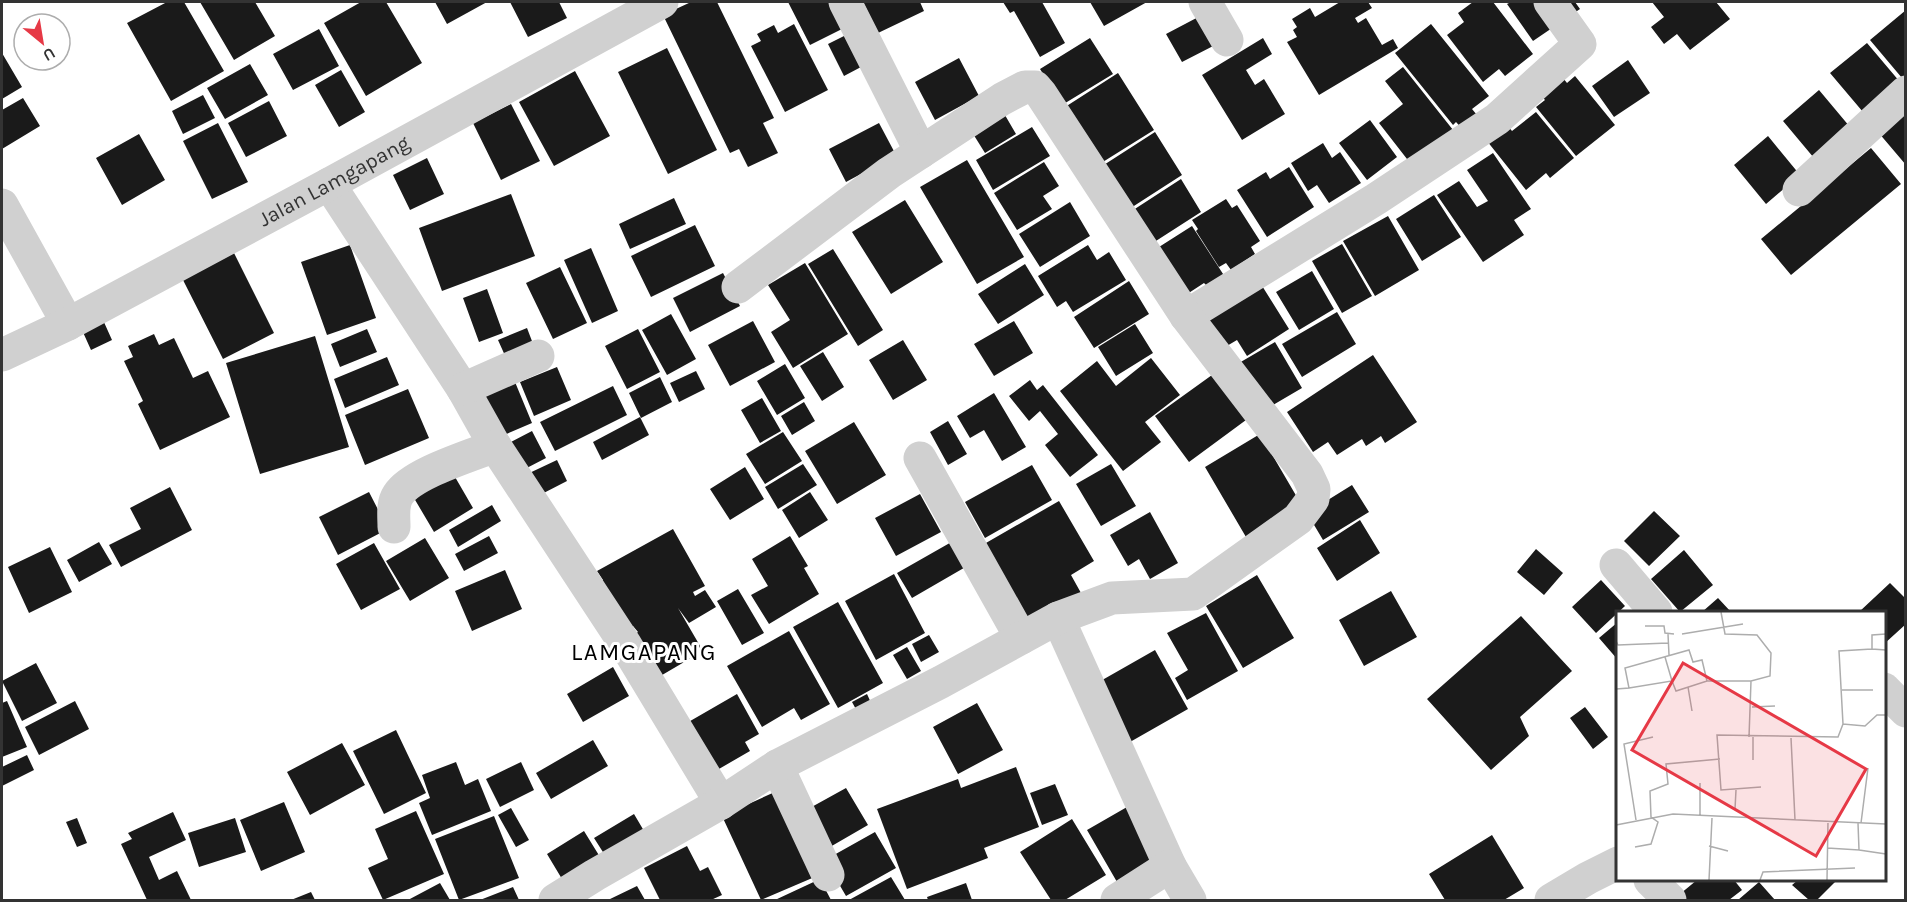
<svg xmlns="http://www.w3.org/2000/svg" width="1907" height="902" viewBox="0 0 1907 902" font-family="Karla,sans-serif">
<rect width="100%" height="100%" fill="#fff"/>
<path fill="#1a1a1a" d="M167,2H184L224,71L171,101L127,23Z
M200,2H255L275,36L234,60Z
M361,2H386L422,63L366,96L324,23Z
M435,2H487L447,24Z
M510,2H559L567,18L528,37Z
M691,2H717L774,118L763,123L778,153L748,167L739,149L730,153L663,15Z
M788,2H833L846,27L810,45Z
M863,2H920L924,11L878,33Z
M1003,2H1042L1065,43L1040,57L1014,11L1010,13Z
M1090,2H1147L1104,26Z
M1340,2H1368L1372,8L1355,18L1358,23L1366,18L1382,45L1393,39L1398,48L1319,95L1287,42L1297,37L1293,30L1297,27L1292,19L1310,8L1315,17Z
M1473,2H1493L1533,54L1505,76L1499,69L1483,82L1447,35L1464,22L1458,13Z
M1511,2H1575L1580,9L1533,41L1507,4Z
M1652,2H1716L1730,19L1690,50L1677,34L1664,44L1651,27L1664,17Z
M1906,10V76L1902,78L1870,40Z
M1204,14L1219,43L1182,62L1166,34Z
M794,24L828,90L785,112L751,46L761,41L757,34L774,25L778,33Z
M1431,24L1489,96L1472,109L1482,121L1466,133L1456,122L1453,125L1395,53Z
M319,29L339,66L293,90L273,54Z
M846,35L861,67L844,76L828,44Z
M1090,38L1113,74L1062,105L1040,69Z
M1263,38L1272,54L1246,70L1255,85L1264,79L1285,114L1242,140L1202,75Z
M1867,43L1900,82L1863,112L1830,73Z
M667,48L717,150L668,174L618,72Z
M2,53L22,87L2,99Z
M959,58L979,96L935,120L915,82Z
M1628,60L1650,93L1614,117L1592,86Z
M250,64L268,95L225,119L207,88Z
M1403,67L1457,135L1414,168L1379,123L1403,104L1385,81Z
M341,70L365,112L339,127L315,85Z
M575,71L610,136L554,166L519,102Z
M1118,73L1154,130L1098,165L1062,109Z
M1559,73L1567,83L1575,76L1615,125L1576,156L1536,107L1545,100L1537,91Z
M1819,90L1850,127L1814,158L1783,121Z
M203,95L215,118L183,134L172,111Z
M23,98L40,126L2,149V110Z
M269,101L287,136L246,157L228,123Z
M511,104L540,161L501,180L473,123Z
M1906,108V165L1878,132Z
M1002,110L1016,134L985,153L970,129Z
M1536,112L1574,158L1550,178L1546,173L1526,190L1487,141L1507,125L1512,131Z
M1370,120L1397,157L1367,180L1339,143Z
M218,123L248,182L212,199L183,141Z
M879,123L896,155L846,182L829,149Z
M1032,127L1050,156L993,190L976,160Z
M1155,132L1182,175L1123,213L1096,170Z
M139,134L165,180L122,205L96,158Z
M1768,136L1800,175L1766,204L1734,165Z
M1323,143L1332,158L1340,152L1361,183L1329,203L1317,185L1308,191L1291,163Z
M1871,148L1901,184L1791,275L1761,239Z
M1493,153L1531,209L1514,220L1524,235L1483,262L1437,195L1459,181L1477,207L1488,201L1467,170Z
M427,158L444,194L410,210L393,175Z
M967,160L1024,257L977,284L920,187Z
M1044,162L1059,186L1043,196L1052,209L1017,230L994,193Z
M1289,167L1314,207L1267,237L1237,190L1266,172L1270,179Z
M1181,179L1201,212L1145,248L1124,216Z
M511,194L535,256L442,291L419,228Z
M1434,195L1461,237L1422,261L1396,219Z
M674,198L686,224L630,249L619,224Z
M1226,199L1232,208L1237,205L1260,241L1251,247L1255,254L1231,270L1226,263L1219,267L1196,231L1198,229L1192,220Z
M905,200L943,262L891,294L852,232Z
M1070,202L1090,236L1040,267L1019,234Z
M1388,216L1419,270L1375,296L1343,241Z
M695,225L715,266L651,297L631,256Z
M1192,226L1225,277L1208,287L1204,283L1178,300L1148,254Z
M1342,244L1372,296L1342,313L1312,261Z
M350,245L376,318L327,335L301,262Z
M1088,245L1097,260L1109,252L1126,280L1073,312L1066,301L1057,307L1038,276Z
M591,248L618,311L592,323L564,260Z
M833,249L883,330L858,346L808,264Z
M234,253L274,333L223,359L183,280Z
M805,263L848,334L793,368L771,332L790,320L768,285Z
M1025,264L1044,295L998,324L978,294Z
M560,267L587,323L553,339L526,283Z
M1312,271L1334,309L1299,330L1276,292Z
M723,273L740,306L690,332L673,298Z
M1129,281L1149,314L1094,348L1074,317Z
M1259,281L1289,329L1247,356L1237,340L1220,350L1201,318Z
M487,289L503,333L479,342L463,298Z
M1337,312L1356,344L1302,377L1282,344Z
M671,314L696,359L667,375L642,330Z
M103,320L112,340L91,350L82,330Z
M753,321L775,362L730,386L708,345Z
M1014,321L1033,353L994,376L974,344Z
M1135,324L1153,353L1116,376L1098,347Z
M527,328L535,349L507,360L498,340Z
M367,329L377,352L340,367L331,344Z
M638,329L660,372L627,389L605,346Z
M154,334L159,345L174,338L193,378L208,371L230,417L160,450L138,404L143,401L124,361L133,357L128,346Z
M315,336L349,447L260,474L226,363Z
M903,340L927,380L893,400L869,360Z
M1275,342L1302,388L1266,409L1239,363Z
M823,352L844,387L822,401L800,366Z
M1373,355L1417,422L1385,443L1381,436L1366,446L1362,439L1337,455L1328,442L1313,452L1287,412Z
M387,357L399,385L345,408L334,379Z
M1151,358L1180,395L1145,422L1161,442L1123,471L1060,391L1097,361L1116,386Z
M785,364L805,398L777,415L757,381Z
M557,367L571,400L534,416L520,382Z
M696,371L705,389L679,402L670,383Z
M1212,375L1246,420L1189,462L1155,416Z
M660,377L672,402L641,418L629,393Z
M1030,380L1037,390L1043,385L1098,455L1070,477L1045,445L1058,434L1040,411L1029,421L1009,396Z
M515,382L532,423L497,438L480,397Z
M613,386L627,415L555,451L540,422Z
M408,389L429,438L365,465L345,415Z
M994,393L1026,447L1002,461L984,430L970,438L957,416Z
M762,398L781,431L760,443L741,410Z
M804,402L815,421L792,435L781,416Z
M640,417L649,435L602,460L593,442Z
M948,421L967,454L948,465L930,432Z
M854,422L886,475L837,504L805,451Z
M532,431L546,458L521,471L507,444Z
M783,432L802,461L765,484L746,454Z
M1260,434L1301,504L1246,537L1205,467Z
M557,460L567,481L534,498L523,476Z
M803,464L817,485L778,509L765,487Z
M1111,464L1136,506L1101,526L1076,484Z
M1032,465L1052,500L985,538L965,502Z
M745,467L764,499L730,520L710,489Z
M451,470L473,508L434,532L411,493Z
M1352,485L1369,512L1323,540L1307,513Z
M170,487L192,530L121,567L109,545L141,529L130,508Z
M369,492L388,529L338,555L319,517Z
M810,492L828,520L799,538L782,510Z
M920,494L941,532L896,556L875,518Z
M1059,501L1094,561L1071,575L1081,593L1024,626L979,547Z
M492,505L501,521L458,547L449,530Z
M1654,511L1680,536L1649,566L1624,541Z
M1150,512L1178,563L1150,579L1139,559L1128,566L1110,535Z
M1360,520L1380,553L1337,581L1317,548Z
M673,529L705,586L693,592L695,596L705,590L716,607L689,623L678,608L703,651L657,678L632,636L638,632L633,626L629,628L601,582L603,580L597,571Z
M489,536L498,553L464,571L455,554Z
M790,536L808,566L804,568L819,594L769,624L751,595L768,586L752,559Z
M425,538L449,578L410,601L386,561Z
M955,540L969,565L912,598L897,573Z
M99,542L112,564L79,582L67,560Z
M374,543L400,589L361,610L336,564Z
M50,547L72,592L29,613L8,567Z
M1536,549L1563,573L1544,595L1517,572Z
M1684,550L1713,585L1680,612L1651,579Z
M505,570L522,609L472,631L455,591Z
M894,574L925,633L876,660L845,601Z
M1257,575L1294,638L1243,668L1206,606Z
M1601,580L1625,606L1596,633L1572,607Z
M1890,583L1906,599V624L1884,644V612H1859Z
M738,589L764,633L742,645L717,601Z
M1391,591L1417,637L1364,666L1339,620Z
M1718,598L1731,612H1702Z
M838,602L883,683L838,708L793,627Z
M1206,613L1238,671L1187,700L1175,678L1188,670L1167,633Z
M1521,616L1572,671L1520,717L1529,736L1491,770L1427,699Z
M1618,622V660L1599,638Z
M789,631L830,704L801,720L794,708L762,727L727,666Z
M929,635L939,652L921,662L912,644Z
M907,647L921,671L907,679L893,655Z
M1155,650L1188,709L1130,742L1097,683Z
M36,663L57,703L22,721L2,681Z
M613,667L629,696L583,722L567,694Z
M737,694L759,734L745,742L750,751L712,773L685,724Z
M867,694L872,705L858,713L852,702Z
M7,701L27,747L2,757V703Z
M75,701L89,729L39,755L25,727Z
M977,703L1003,750L958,774L933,727Z
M1585,707L1608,737L1593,749L1570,718Z
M396,730L426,793L384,814L353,751Z
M593,740L608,766L551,799L536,773Z
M342,743L365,785L310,815L287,772Z
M27,755L34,770L2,786V767Z
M456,762L465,785L478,779L491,811L432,835L419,803L430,798L422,775Z
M521,762L534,790L500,807L486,779Z
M1016,767L1039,827L984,848L988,858L907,889L877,809L958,779L961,788Z
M1055,784L1068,815L1042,825L1030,793Z
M846,788L868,825L830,847L808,809Z
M777,791L817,876L761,900L722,816Z
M284,802L305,852L261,871L240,820Z
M1127,807L1157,860L1117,882L1087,830Z
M511,808L529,840L516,847L498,815Z
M416,811L444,874L383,900L368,868L388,859L375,829Z
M173,812L186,840L149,857L159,880L177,871L191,900H147L121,844L132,839L128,833Z
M634,814L647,836L608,860L594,838Z
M494,816L519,878L459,900L435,839Z
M77,818L87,843L77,847L66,822Z
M235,818L246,852L199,867L188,833Z
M1072,819L1106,875L1065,900H1051L1020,852Z
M584,831L600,857L562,879L547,854Z
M875,832L896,868L846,896L825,860Z
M1492,835L1524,888L1504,900H1445L1429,874Z
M687,846L700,871L708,867L722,895L711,900H660L644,868Z
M891,877L905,900H849Z
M820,879L831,900H775Z
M1697,880H1734L1742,890L1729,900H1685L1680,894Z
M1798,880H1833L1835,882L1817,900H1809L1792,885Z
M1759,882L1775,900H1738Z
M440,883L450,900H408Z
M966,883L972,900H928L927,897Z
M637,886L645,900H608Z
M513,887L519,900H480Z
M311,892L315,900H291Z"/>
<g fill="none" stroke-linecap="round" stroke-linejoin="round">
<g stroke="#d0d0d0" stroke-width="33">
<path d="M845,2L921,152"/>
<path d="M1205,2L1227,40"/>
<path d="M329,184L463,389L495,446L625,644L721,803"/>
<path d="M1799,190L1906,92"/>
<path d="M2,205L68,324"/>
<path d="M1186,316L1376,199L1497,119L1580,44L1550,2"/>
<path id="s1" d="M2,355L68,324L329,184L662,2"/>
<path d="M463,389L538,356"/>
<path d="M920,458L1021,638"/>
<path d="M394,527C394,516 392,504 398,495C412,473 471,456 495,446"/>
<path d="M1616,565L1656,612"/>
<path d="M1058,618L1170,866L1190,900"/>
<path d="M1884,689L1906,711"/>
<path d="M777,766L828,875"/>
<path d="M1650,880L1670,900"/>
<path d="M555,900L595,875L721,803L777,766L941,682L1058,618L1112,598L1193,594L1298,519L1313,499L1314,489L1307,474L1186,316L1041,94L1035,87H1025L1002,99L889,173L738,287"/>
<path d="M1117,900L1170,866"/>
<path d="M1551,900L1588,878L1618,863"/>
</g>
</g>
<g text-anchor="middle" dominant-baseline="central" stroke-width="6" stroke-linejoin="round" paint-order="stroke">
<g font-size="21" fill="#333" stroke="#fff">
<text stroke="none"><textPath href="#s1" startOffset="375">Jalan Lamgapang</textPath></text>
</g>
<g font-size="24" letter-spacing="1.5" fill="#000" stroke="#fff">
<text x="644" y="652">LAMGAPANG</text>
</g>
</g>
<g transform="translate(1616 611)">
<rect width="270" height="270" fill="#fff"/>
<path fill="none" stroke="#adadad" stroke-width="1.5" d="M29,15H48L49,22L58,23M52,23L53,44M66,23L127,13M270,23L256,24V38L270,39M0,30L2,34L52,32M56,70L60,80L91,70H135L154,65L155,42L141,24L109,23L105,1M72,76L76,100M13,77L56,70L49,46M0,78L13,77L9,57L73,39L77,51L86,49L91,70M226,79H257M136,96L159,95M227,113L223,40L256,38M133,126L135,70M175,127L179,209M137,149V126M145,176L105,179L101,124L222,126L227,113L249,115L261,104H270M119,198L120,179M84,205V172M20,209L8,133L37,126M245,212L252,157M0,214L57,203L270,213M93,235L112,240M19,236L35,233L42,211L35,206L34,180L52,173L50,153L104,148M211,237L243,239L242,212M243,239L270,243M93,269L96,207M144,269L147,261L239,257M211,269L212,210"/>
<path fill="#e63946" fill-opacity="0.15" stroke="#e63946" stroke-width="3" d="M67,52L250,158L200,245L16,139Z"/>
<rect width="270" height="270" fill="none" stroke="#333" stroke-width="3"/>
</g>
<rect width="1907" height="902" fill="none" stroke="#333333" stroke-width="6"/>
<g transform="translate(42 42) rotate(150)"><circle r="28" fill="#ffffff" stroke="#adadad" stroke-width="1.5"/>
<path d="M0-4.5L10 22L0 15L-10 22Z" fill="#e63946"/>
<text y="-9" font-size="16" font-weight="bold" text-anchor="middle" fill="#333333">U</text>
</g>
</svg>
